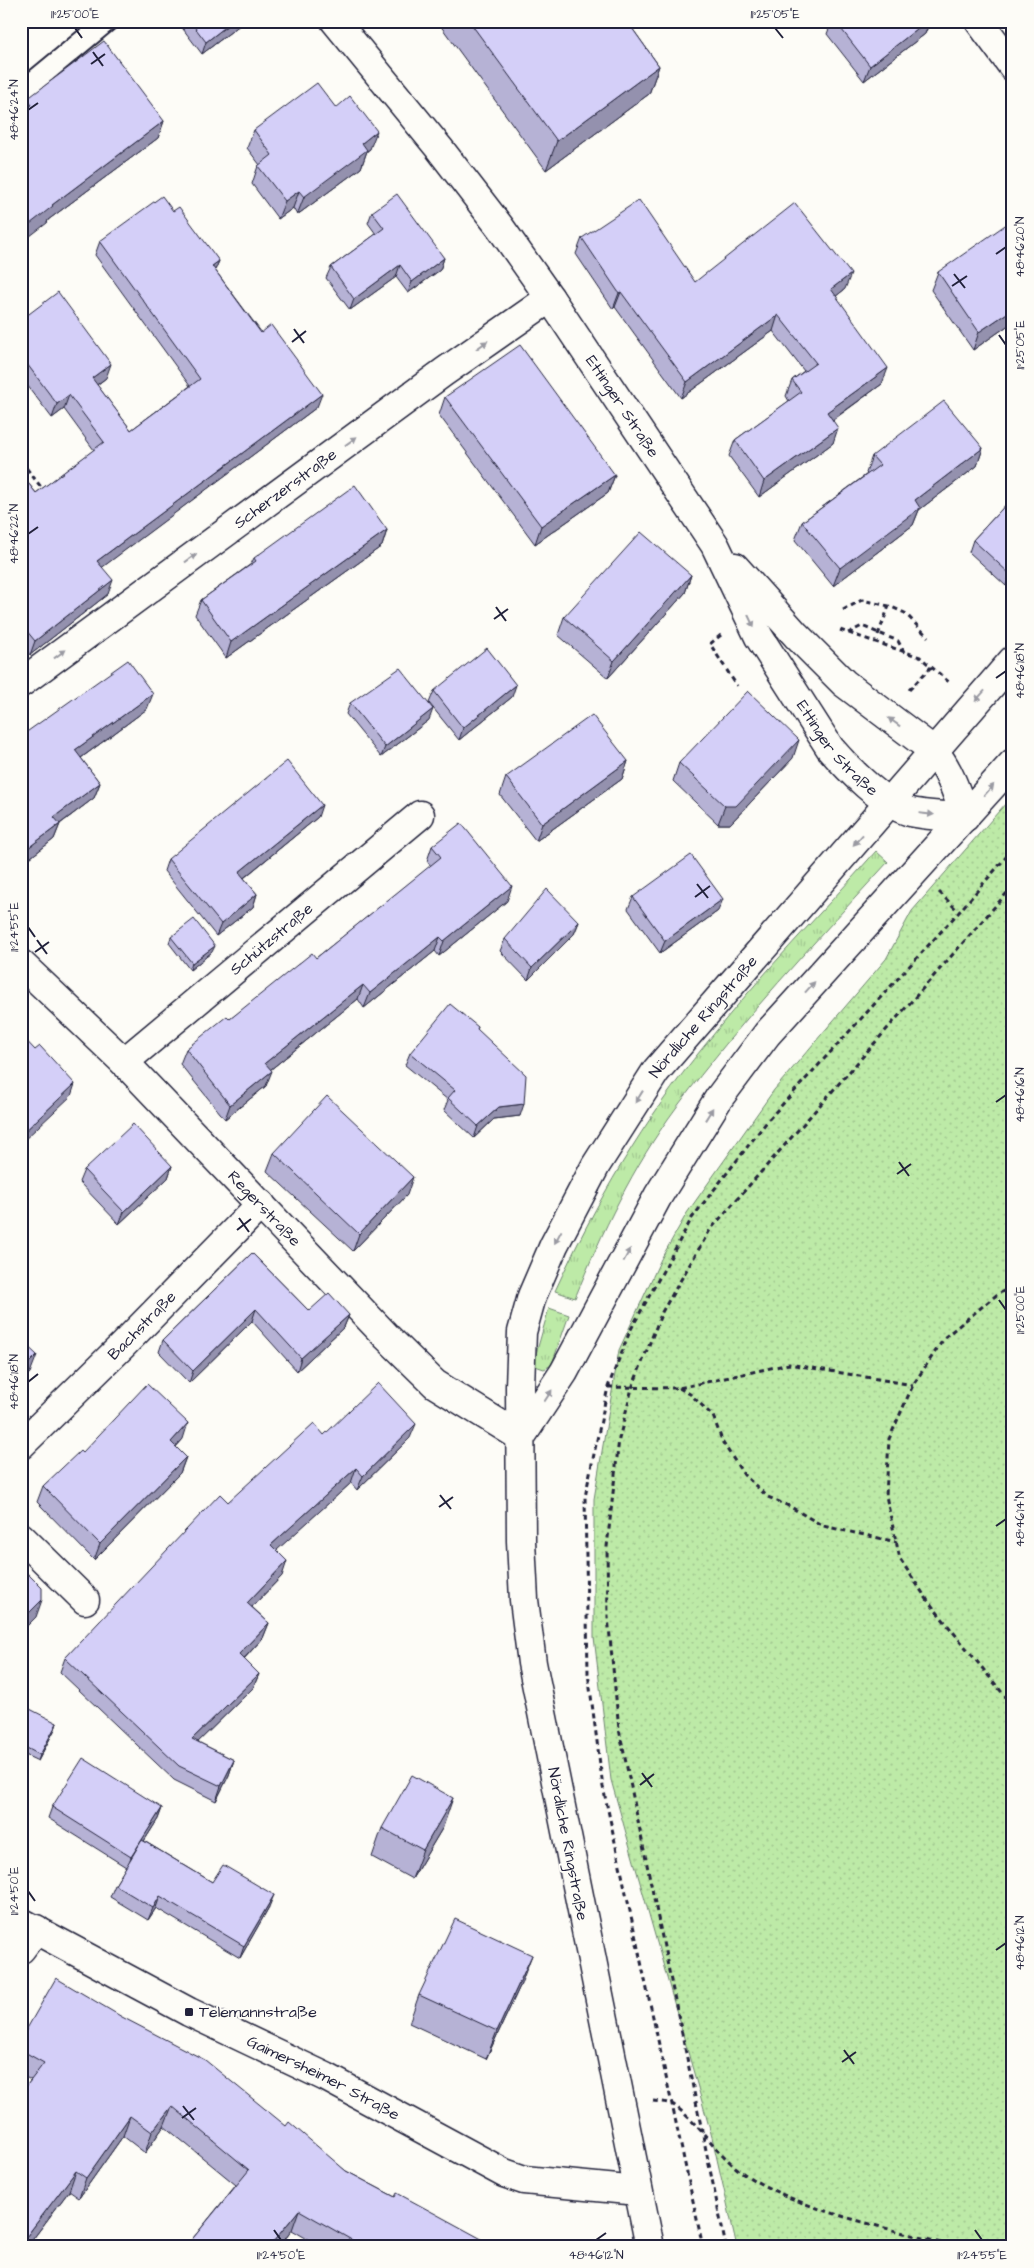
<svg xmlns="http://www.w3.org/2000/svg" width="1034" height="2268" viewBox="0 0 1034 2268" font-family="'Architects Daughter',sans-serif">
<defs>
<pattern id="grass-tufts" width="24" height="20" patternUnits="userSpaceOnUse" patternTransform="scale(1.25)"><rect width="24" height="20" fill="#bdeaa7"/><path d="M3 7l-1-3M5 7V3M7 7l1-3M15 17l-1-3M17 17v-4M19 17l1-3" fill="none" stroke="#a2c891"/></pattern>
<pattern id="park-dots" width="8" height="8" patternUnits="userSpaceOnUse" patternTransform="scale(1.25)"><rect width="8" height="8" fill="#bdeaa7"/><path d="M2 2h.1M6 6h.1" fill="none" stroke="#a2c891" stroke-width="1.8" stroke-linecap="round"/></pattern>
</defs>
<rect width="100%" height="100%" fill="#fdfcf7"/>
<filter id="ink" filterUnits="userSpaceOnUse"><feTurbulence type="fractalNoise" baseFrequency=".02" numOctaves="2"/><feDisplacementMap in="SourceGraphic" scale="10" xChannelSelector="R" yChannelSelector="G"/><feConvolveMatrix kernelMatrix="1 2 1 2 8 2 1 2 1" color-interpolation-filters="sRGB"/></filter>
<g filter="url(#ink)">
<path fill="url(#grass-tufts)" stroke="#708671" d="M876,851L888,862C815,942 740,1021 676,1108C633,1166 602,1232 575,1298L555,1291C596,1202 643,1121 705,1045C758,977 819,916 876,851Z
M549,1308L569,1315L553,1361L550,1366L544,1369L535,1366L534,1361Z"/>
<path fill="url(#park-dots)" stroke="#708671" d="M1013,795V2247H737L712,2137L611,1780L594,1637V1499L619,1350L661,1259L687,1213L774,1090L886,959L912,911Z"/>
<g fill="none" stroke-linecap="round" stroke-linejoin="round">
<g stroke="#22223b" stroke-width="24">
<path id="lane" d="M21,92L107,21"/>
</g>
<g stroke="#22223b" stroke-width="31">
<g id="street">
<path d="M979,21L1013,67"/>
<path id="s1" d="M21,683L444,372L550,298"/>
<path id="s2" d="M21,964L124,1062L387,1337L435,1384L521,1437"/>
<path id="s3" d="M124,1062L420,815"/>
<path id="s4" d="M21,1445L123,1345L261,1204"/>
<path d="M21,1537L85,1600"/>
<path d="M21,1949L36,1929"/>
</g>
</g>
<g stroke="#22223b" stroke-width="31">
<g id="secondary">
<path id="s5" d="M335,21L439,148L500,227L550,298L715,545L759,637L830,748C848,769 884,806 911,812C928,816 947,816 965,817"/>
<path d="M735,567L796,635L844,683L934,751C950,771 957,793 965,817"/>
<path d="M521,1437L564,1372L658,1196L719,1098L767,1034L1013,763"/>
<path id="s6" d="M21,1922L189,2012L326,2077L504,2173L524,2180L638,2191"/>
<path id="s7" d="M650,2247L532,1663L524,1600L521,1541L520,1386L522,1332L532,1296L554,1245L596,1165L656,1071L1013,660"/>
</g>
</g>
<path stroke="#22223b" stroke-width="3" stroke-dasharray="5 4" stroke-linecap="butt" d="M21,461L44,491
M843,610L862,600L889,606L905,613L928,637
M840,630L920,657L950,683
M848,633L862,626L898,641L904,652
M721,635L710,644L737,686
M878,635L889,606
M909,690L931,667
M939,892L959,912
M1013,1287L999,1293L945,1337L913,1385L889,1439L886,1496L900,1559L928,1601L1013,1706
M608,1387L679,1388L789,1364L913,1385
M679,1388L690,1394L713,1416L723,1443L744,1475L768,1497L789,1506L823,1526L897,1542
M653,2101C660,2102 670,2102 675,2106C704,2128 720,2160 752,2179C814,2215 886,2226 954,2247
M703,2247L603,1787L588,1673L585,1497L608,1387L630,1331L692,1218L769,1119L959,912L1013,849
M726,2247L619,1729L608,1617L607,1547L619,1439L632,1388L662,1312L710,1230L1013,886
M1009,2247L1013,2214"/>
<use href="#lane" stroke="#fdfcf7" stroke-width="20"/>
<use href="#street" stroke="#fdfcf7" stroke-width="28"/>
<use href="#secondary" stroke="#fdfcf7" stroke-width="28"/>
</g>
<path fill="#b6b2d5" stroke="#22223b" d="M177,21H245L202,54Z
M442,21H627L659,66L649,94L546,170L440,25Z
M832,21H930L925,34L864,81L827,34Z
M27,99L164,121L158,138L48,220L47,223L23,112Z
M336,108L370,149L367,151L361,168L297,215L293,208L278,219L252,184L258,166L260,165L247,148L254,130Z
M173,211L219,261L215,270L317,407L102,567L108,594L30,655L21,644V474L36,493L94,450L64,409L52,418L21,377V320L106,378L97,385L131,430L190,386L95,255L100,241Z
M372,212L444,258L440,270L408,293L396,277L350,310L326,278L331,267L376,234L368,223Z
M582,238L695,282L845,289L836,296L882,384L833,420V443L759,497L729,456L735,440L789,401L786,396L792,380L804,371L773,331L681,398L615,307L613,309L576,254Z
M938,272L1013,322L973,350L931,290Z
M445,397L615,475L608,493L535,544L439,415Z
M983,448L977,466L919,510L913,525L833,586L795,540L802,522L867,474L866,473L872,456Z
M1013,497V579L1006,586L969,552L973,540Z
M387,530L382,546L226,658L195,615L201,600L251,564L254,558Z
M691,575L685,593L608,678L558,635L564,617Z
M434,691L512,697L459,740L429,703Z
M350,703L429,720L381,757L346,714Z
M147,709L81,758L100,783L94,798L60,824L54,839L22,864L21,862V736Z
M793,758L730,824H718L673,781L679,763Z
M628,761L622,779L536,841L500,795L506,777Z
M318,817L244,878L257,894L253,907L216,936L164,871L168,859Z
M432,846L507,901L439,956L435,951L364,1008L358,999L270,1070L266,1086L225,1119L180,1064L186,1049L230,1019L316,958L431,866L427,861Z
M633,897L718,911L660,953L628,909Z
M579,922L574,934L528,980L500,951L505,939Z
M171,937L212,952L190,970L169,943Z
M478,1027L477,1030L520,1116L494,1119L474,1138L444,1110L448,1100L405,1065L410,1053Z
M274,1153L407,1195L353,1251L267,1171Z
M172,1166L168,1178L119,1224L79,1182L84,1170Z
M252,1253L309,1311L349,1315L344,1327L297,1371L252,1321L189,1383L159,1352L163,1340Z
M324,1435L410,1438L357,1490L351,1483L276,1550L282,1576L252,1607L269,1623L263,1638L244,1659L259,1674L253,1688L198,1742L234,1760L229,1775L216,1801L174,1780L60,1672L65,1658L228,1502Z
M183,1439L176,1447L186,1457L180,1473L94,1560L37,1502L43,1486L82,1453Z
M21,1716L57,1723L55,1729L38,1761L21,1753Z
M52,1807L162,1808L158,1819L144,1841L212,1882L269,1907L240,1958L156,1908L148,1920L110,1897L115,1885L126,1867L48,1818Z
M443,1827L412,1879L372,1857L382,1828Z
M521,1984L486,2059L409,2023L419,1995Z
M21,2039L286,2126L346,2171L395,2197L489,2243L502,2247H321L292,2230L279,2247H187L189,2243L236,2185L164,2126L145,2153L123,2136L79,2198L69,2191L27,2247H21V2093L31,2080L21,2075Z"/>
<path fill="#9491ae" stroke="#22223b" d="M233,21H245L202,54L206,42Z
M927,21H930L925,34L864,81L870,66Z
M659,66L649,94L546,170L557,141Z
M164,121L158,138L48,220L47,223L21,243V231L52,205Z
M377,131L370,149L367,151L361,168L297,215L304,197L362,143Z
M299,191L293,208L278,219L285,201Z
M444,258L440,270L408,293L412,282Z
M219,261L213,275L212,266Z
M400,265L396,277L350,310L354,299Z
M851,274L845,289L825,305L831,289Z
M621,292L615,307L613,309L619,293Z
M1013,309V322L973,350L979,332Z
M778,315L773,331L681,398L687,382Z
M111,364L106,378L87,392L92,378Z
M888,368L882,384L821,428L827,412Z
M322,394L317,407L92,575L97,561Z
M69,395L64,409L52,418L57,404Z
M838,428L833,443L759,497L764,481Z
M983,448L977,466L919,510L913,525L833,586L840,568L915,500Z
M615,475L608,493L535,544L541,526Z
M387,530L382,546L226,658L231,642Z
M1013,571V579L1006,586L1010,574Z
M691,575L685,593L608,678L614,661Z
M113,580L108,594L30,655L35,641Z
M516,685L512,697L459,740L463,728Z
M153,694L147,709L70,766L75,750Z
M433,709L429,720L381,757L385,747Z
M799,740L793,758L730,824H718L725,806Z
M628,761L622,779L536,841L542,824Z
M100,783L94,798L49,832L54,817Z
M322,805L318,817L235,885L239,872Z
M60,824L54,839L22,864L28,848Z
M512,886L507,901L439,956L444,941Z
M257,894L253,907L216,936L221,924Z
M723,899L718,911L660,953L665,941Z
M579,922L574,934L528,980L532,968Z
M440,937L435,951L364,1008L370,993Z
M215,946L212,952L190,970L192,963Z
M363,985L358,999L260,1078L265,1063Z
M272,1071L266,1086L225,1119L230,1105Z
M75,1084L71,1096L21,1143V1139L23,1133Z
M524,1104L520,1116L494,1119L474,1138L478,1126L499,1107Z
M172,1166L168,1178L119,1224L124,1212Z
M413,1177L407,1195L353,1251L359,1234Z
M256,1309L252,1321L189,1383L193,1371Z
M349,1315L344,1327L297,1371L301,1358Z
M37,1355L30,1373L21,1382V1371Z
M188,1423L183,1439L165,1458L171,1442Z
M416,1424L410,1438L357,1490L363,1476Z
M186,1457L180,1473L94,1560L100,1544Z
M356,1468L351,1483L266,1560L271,1545Z
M287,1561L282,1576L242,1617L247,1603Z
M42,1600L36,1617L21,1632V1621Z
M269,1623L263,1638L234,1669L239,1654Z
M259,1674L253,1688L187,1753L192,1739Z
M57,1723L55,1729L38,1761L40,1755Z
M234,1760L229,1775L216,1801L221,1786Z
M453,1798L443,1827L412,1879L423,1850Z
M162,1808L158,1819L127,1868L131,1857Z
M274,1895L269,1907L240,1958L244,1946Z
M160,1896L156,1908L148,1920L153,1908Z
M532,1955L521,1984L486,2059L497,2031Z
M172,2106L164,2126L145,2153L152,2132Z
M130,2116L123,2136L79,2198L86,2178Z
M76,2171L69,2191L27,2247H23L26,2237Z
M299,2210L292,2230L279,2247H269Z"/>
<path fill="#d4cff8" stroke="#22223b" d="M190,21H233L206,42Z
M469,21H627L659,66L557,141Z
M835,21H927L870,66Z
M104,41L164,121L52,205L53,206L21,231V113L32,105L27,99Z
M317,83L336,108L350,96L377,131L362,143L367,150L304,197L299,191L285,201L258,166L272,155L254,130Z
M397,194L444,258L412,282L400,265L354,299L331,267L384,228L372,212Z
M162,196L173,211L179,207L219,261L212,266L261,333L271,325L322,394L97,561L113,580L35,641L21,624V474L36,493L104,442L69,395L57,404L21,356V320L58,292L111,364L92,378L131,430L200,379L100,241Z
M639,200L695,282L795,203L851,274L831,289L888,368L827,412L838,428L764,481L735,440L801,392L792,380L816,363L778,315L687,382L621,292L619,293L582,238Z
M1011,221L1013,223V309L979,332L938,272Z
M520,345L615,475L541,526L445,397Z
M944,401L983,448L915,500L920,508L840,568L802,522L880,465L872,456Z
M355,485L387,530L231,642L201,600L256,561L254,558Z
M1013,497V571L1010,574L973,540Z
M641,532L691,575L614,661L564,617Z
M487,648L516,685L463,728L434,691Z
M128,660L153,694L75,750L100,783L54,817L60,824L28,848L21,840V743L23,742L21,739V736Z
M400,668L433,709L385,747L350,703Z
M748,691L799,740L736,806H725L679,763Z
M592,715L628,761L542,824L506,777Z
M287,761L322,805L239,872L257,894L221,924L168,859Z
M461,823L512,886L444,941L440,937L370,993L363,985L265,1063L272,1071L230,1105L186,1049L227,1016L230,1019L312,953L316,958L441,857L432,846Z
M691,855L723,899L665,941L633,897Z
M547,889L579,922L532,968L505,939Z
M194,919L215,946L192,963L171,937Z
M450,1004L478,1027L477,1029L526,1075L524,1104L499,1107L478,1126L448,1098L455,1090L410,1053Z
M21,1035L35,1050L40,1046L75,1084L23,1133L21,1131Z
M327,1096L413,1177L359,1234L274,1153Z
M133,1124L172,1166L124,1212L84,1170Z
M252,1253L309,1311L329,1293L349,1315L301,1358L256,1309L193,1371L163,1340Z
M21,1340L37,1355L21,1371Z
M378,1383L416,1424L363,1476L356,1468L271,1545L287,1561L247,1603L269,1623L239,1654L259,1674L192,1739L234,1760L221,1786L179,1766L65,1658L220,1494L228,1502L314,1423L324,1435Z
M147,1384L188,1423L171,1442L186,1457L100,1544L43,1486L80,1451L82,1453Z
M21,1567L42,1588V1600L21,1621Z
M26,1707L57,1723L40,1755L21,1745V1716Z
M83,1758L162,1808L131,1857L52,1807Z
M412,1775L453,1798L423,1850L382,1828Z
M142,1840L212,1882L223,1865L274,1895L244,1946L160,1896L153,1908L115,1885Z
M455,1919L532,1955L497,2031L419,1995Z
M56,1978L122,2017L205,2060L286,2126L289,2122L346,2171L395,2197L397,2193L489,2243L491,2240L502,2247H364L299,2210L269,2247H192L189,2243L249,2170L172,2106L152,2132L130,2116L86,2178L76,2171L26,2237L21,2233V2093L44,2063L21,2050V2039Z"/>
<defs><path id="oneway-solid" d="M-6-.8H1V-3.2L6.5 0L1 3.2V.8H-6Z" transform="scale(1.25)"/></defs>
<g fill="#9a9aa2">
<use href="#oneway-solid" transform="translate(482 345) rotate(-36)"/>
<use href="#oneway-solid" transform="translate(351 441) rotate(-36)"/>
<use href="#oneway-solid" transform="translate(191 558) rotate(-36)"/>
<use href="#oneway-solid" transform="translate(751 621) rotate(65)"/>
<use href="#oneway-solid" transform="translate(60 654) rotate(-36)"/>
<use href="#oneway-solid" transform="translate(980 696) rotate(132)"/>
<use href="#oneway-solid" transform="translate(894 722) rotate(-144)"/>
<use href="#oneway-solid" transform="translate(989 790) rotate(-49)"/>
<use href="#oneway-solid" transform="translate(927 814) rotate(6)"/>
<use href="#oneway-solid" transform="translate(858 840) rotate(132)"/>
<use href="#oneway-solid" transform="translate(810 987) rotate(-48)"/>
<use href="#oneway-solid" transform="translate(639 1097) rotate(122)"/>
<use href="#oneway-solid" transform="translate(709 1114) rotate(-58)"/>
<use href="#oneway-solid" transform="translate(558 1237) rotate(118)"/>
<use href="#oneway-solid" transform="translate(627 1255) rotate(-62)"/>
<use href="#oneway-solid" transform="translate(548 1396) rotate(-57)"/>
</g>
</g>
<path fill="none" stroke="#22223b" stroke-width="2" d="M75,28L82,38M775,28L783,38M93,52L103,66M91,64L105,54M28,110L38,103M996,254L1006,247M954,274L965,288M952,286L967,276M294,329L304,343M999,335L1006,345M292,342L306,331M28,534L38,527M496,607L506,621M494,619L508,609M996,678L1006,671M697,884L708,898M695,897L710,886M28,927L35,937M37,940L47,954M35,952L49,942M996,1102L1006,1095M899,1162L909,1176M897,1174L911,1164M239,1218L249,1232M237,1230L251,1219M999,1300L1006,1310M28,1382L38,1374M440,1495L451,1509M439,1507L453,1497M996,1526L1006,1519M642,1773L652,1787M640,1785L654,1774M28,1891L35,1901M996,1950L1006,1943M844,2050L854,2064M842,2062L856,2052M183,2106L194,2120M182,2118L196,2108M274,2230L281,2240M975,2230L982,2240M596,2240L606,2233"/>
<rect fill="#22223b" stroke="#fdfcf7" stroke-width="2" x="184" y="2007" width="10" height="10" rx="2.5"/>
<g text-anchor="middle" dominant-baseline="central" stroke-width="4" stroke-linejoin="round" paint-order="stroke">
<g font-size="16" fill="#22223b" stroke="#fdfcf7">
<text stroke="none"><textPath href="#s5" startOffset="481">Ettinger Straße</textPath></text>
<text stroke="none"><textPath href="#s1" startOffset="328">Scherzerstraße</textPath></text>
<text stroke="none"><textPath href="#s5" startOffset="886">Ettinger Straße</textPath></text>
<text stroke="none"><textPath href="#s3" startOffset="192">Schützstraße</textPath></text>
<text stroke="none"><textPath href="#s7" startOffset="1294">Nördliche Ringstraße</textPath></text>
<text stroke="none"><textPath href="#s2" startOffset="345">Regerstraße</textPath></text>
<text stroke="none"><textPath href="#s4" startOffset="170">Bachstraße</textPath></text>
<text transform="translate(568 1844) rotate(79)">Nördliche Ringstraße</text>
<text stroke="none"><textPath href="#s6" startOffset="340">Gaimersheimer Straße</textPath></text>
</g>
<g font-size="16" fill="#22223b" stroke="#fdfcf7" text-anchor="start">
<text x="199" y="2012">Telemannstraße</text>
</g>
</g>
<rect width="1034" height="2268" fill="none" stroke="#fdfcf7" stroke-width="55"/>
<rect x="28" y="28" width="978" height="2212" fill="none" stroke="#22223b" stroke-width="2"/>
<g font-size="12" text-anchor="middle" fill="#22223b">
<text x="75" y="18">11°25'00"E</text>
<text x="775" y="18">11°25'05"E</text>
<text transform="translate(14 110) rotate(-90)" y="4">48°46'24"N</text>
<text transform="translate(1020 247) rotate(-90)" y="4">48°46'20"N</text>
<text transform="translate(1020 345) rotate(-90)" y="4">11°25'05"E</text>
<text transform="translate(14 534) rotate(-90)" y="4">48°46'22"N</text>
<text transform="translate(1020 671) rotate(-90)" y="4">48°46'18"N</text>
<text transform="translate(14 927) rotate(-90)" y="4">11°24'55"E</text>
<text transform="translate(1020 1095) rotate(-90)" y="4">48°46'16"N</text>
<text transform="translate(1020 1310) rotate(-90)" y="4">11°25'00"E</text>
<text transform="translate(14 1382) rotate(-90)" y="4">48°46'18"N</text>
<text transform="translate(1020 1519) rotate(-90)" y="4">48°46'14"N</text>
<text transform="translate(14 1891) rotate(-90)" y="4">11°24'50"E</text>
<text transform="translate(1020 1943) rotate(-90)" y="4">48°46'12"N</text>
<text x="281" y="2259">11°24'50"E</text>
<text x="596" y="2259">48°46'12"N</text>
<text x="982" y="2259">11°24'55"E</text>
</g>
</svg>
